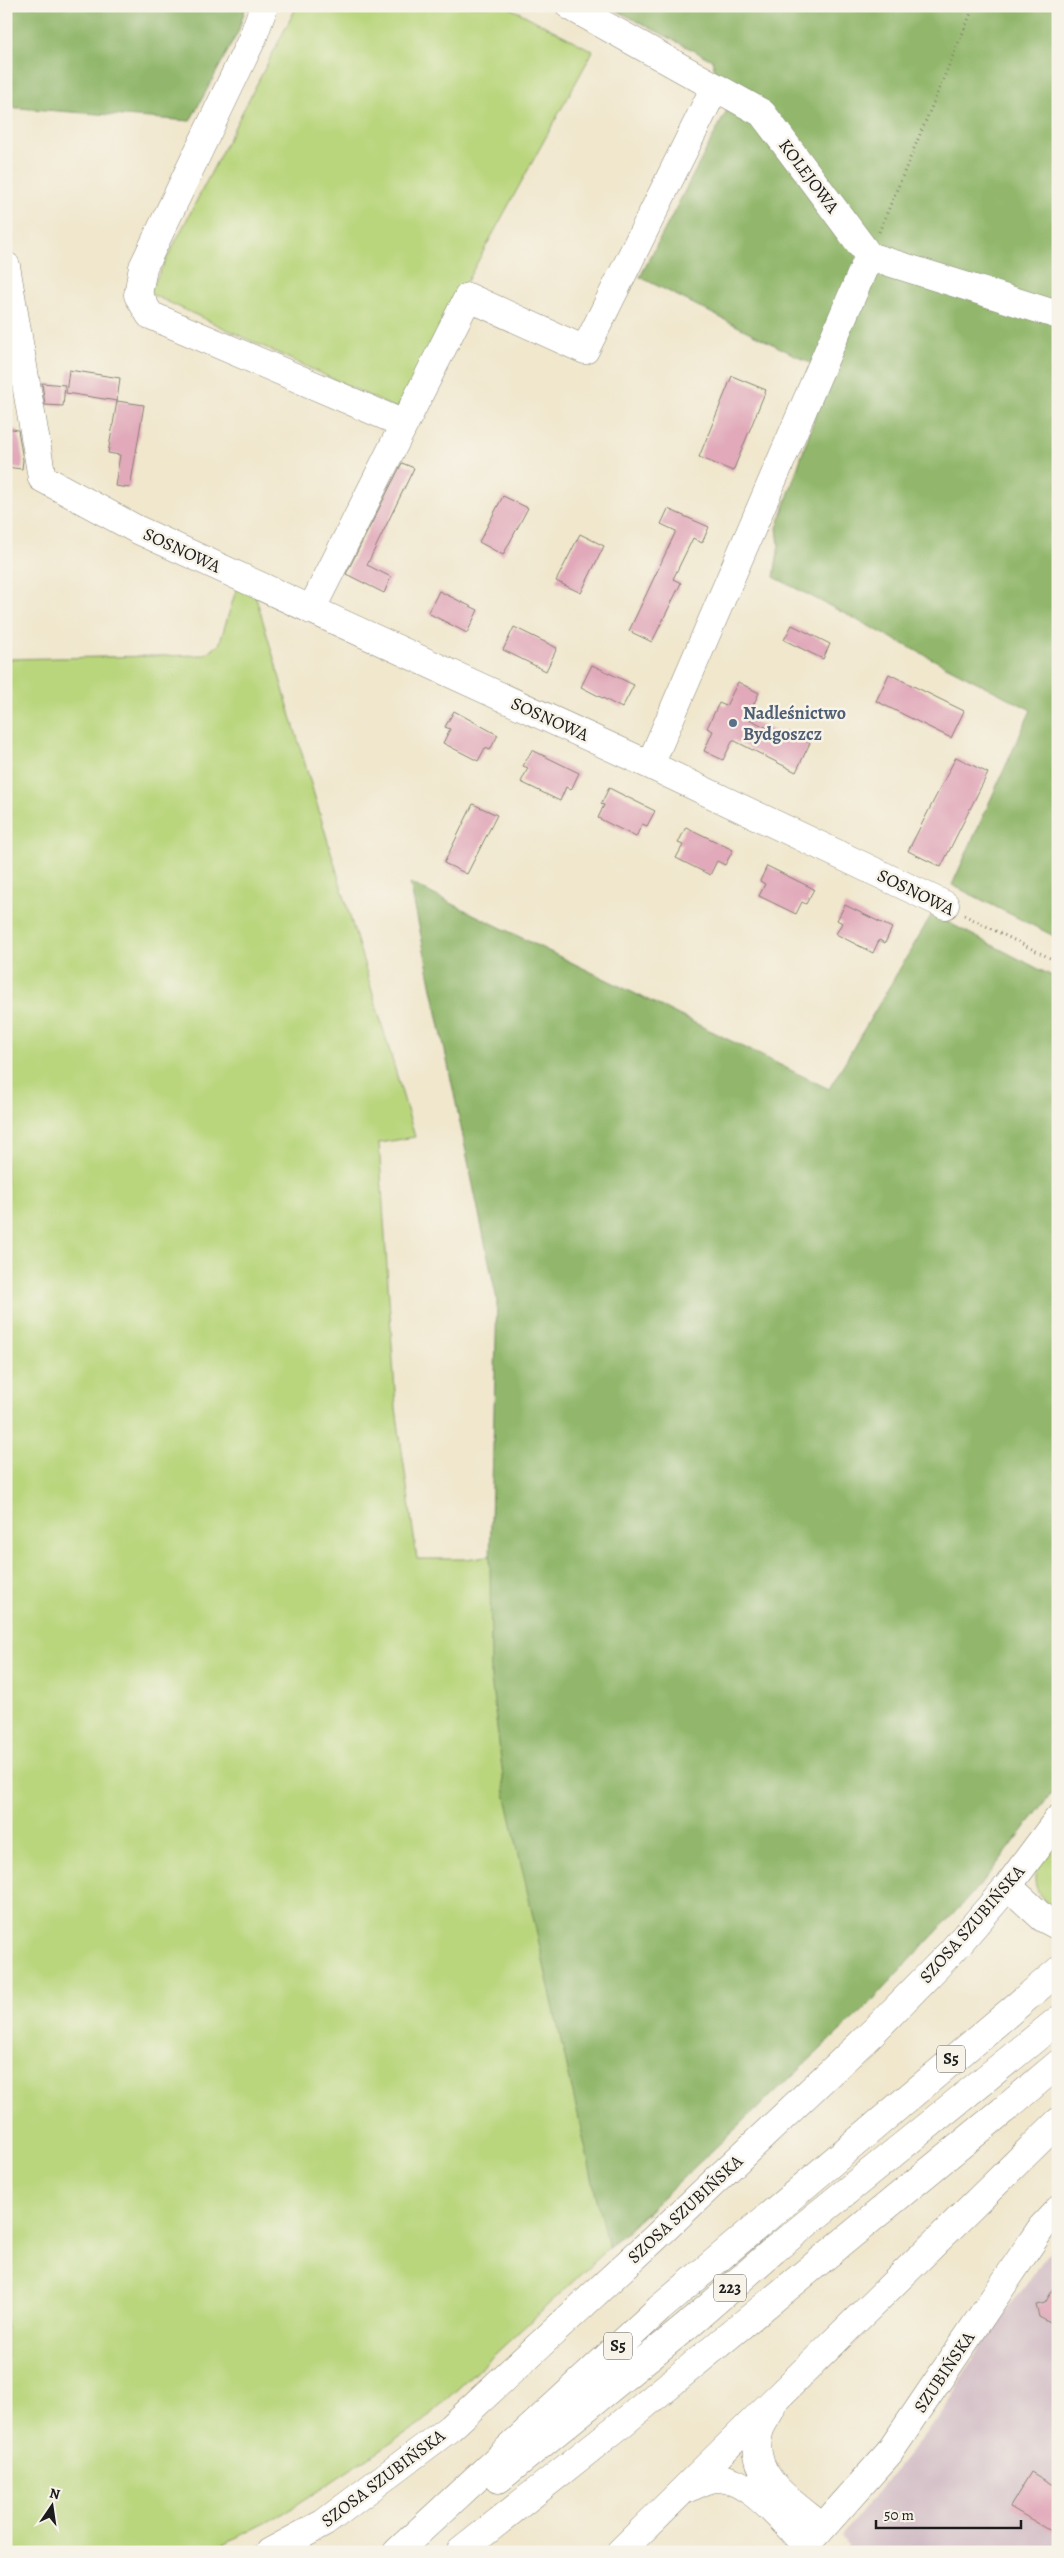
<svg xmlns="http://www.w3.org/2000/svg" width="1064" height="2558" viewBox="0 0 1064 2558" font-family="Alegreya,serif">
<rect width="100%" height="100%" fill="#f7f3e8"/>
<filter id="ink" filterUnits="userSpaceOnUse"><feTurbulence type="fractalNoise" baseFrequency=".02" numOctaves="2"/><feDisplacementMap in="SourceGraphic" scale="10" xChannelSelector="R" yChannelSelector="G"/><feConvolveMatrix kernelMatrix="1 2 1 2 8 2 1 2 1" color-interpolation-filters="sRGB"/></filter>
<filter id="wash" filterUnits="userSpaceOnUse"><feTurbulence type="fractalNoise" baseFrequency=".0096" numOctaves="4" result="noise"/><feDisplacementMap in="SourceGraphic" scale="20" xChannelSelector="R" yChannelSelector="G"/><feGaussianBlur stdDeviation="1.12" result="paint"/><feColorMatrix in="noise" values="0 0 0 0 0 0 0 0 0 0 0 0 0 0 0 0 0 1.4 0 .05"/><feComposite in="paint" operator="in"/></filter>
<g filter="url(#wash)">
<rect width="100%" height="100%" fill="#f0e7cd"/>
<path fill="#d2bdc6" d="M1058,2240V2552H843L848,2546L841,2536L939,2417L982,2344Z"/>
<path fill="#b9d67d" stroke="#6a794c" d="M297,6H507L593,51L397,409L149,293Z
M237,587L255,594L415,1137L379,1143L396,1408L417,1559H466L556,1546L517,1810L652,2208L421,2423L284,2513L208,2552H6V659L203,655L219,645Z
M1058,1832V1913C1019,1883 1037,1865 1058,1832Z"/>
<path fill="#92b76c" stroke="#576a44" d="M6,6H246L238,32L190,121L6,107Z
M608,6H1058V938L952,885L1031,710L774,577L779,545L777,528L830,373L640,277L727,110L712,60Z
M410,883L829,1089L932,914L1058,979V1785L984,1881L869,2004L608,2248L505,1793L491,1679L490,1560L497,1300Z"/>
<g id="blocks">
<path fill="#e1a9ba" d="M69,370L120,378L117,401L66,393Z
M732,376L766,390L733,471L699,457Z
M42,383L65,385L63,406L45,405Z
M117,401L144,405L130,488L115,486L120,455L108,453Z
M6,428L18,430L23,460L22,469L6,467Z
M402,463L414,468L367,565L391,577L384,593L346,574Z
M503,496L528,508L503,555L479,542Z
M668,509L709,527L702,543L693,538L673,579L681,583L652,642L629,631L676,531L661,524Z
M580,534L604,546L581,593L556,581Z
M439,591L478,610L467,633L428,613Z
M792,625L830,644L823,659L784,640Z
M514,627L557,648L546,671L503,650Z
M592,665L634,685L622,708L581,687Z
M889,674L964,711L951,738L876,701Z
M738,682L759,693L747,718L786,737L789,732L810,743L796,772L733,740L723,760L704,751L713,731L707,728L719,703L726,706Z
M454,711L498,735L490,750L485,748L478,761L443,743L450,729L445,727Z
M532,750L579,773L571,790L566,787L560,801L521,782L528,768L523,766Z
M956,757L988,773L941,867L908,851Z
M609,788L655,811L647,826L642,824L636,837L598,818L604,805L601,804Z
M473,804L497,815L467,874L444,863Z
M686,827L733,850L725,865L717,861L710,875L676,858L683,845L678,843Z
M767,866L814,889L806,904L802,902L796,914L759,896L765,884L760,881Z
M845,905L892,928L885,943L879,940L873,953L836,934L842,923L837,920Z
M1058,2281V2327L1039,2317L1036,2305L1045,2303Z
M1031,2472L1058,2488V2535L1010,2507Z"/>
</g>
</g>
<g filter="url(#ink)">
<use href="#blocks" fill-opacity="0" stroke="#868274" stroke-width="1"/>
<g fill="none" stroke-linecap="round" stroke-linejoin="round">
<g stroke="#868274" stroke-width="29">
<path id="minor" d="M264,6L253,37L143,267L138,295L150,315L404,424
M570,6L762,113L869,256L1058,315
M6,266L42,478L136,529L650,765L945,905
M311,610L468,297L585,350L715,87
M650,765L869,256
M806,2546L889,2453L1042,2227L1058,2210
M270,2552L324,2523L450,2428L656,2237L874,2031L952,1951L1008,1886L1058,1819"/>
</g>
<g stroke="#868274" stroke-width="29">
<path id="major" d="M1006,2108L1058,2064"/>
</g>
<g stroke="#868274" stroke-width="29">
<path id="highway" d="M1008,1886L1043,1918L1058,1926
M771,2409C768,2415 763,2422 760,2429C745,2475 793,2503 822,2527
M499,2479L687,2326L774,2250L1058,2020
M686,2489C694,2486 703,2481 711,2479C744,2471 785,2524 806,2545
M397,2552L659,2309L1058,1971
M460,2552L624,2422L1006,2108
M620,2552L1058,2122"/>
</g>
<path stroke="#868274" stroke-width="3" stroke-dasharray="1 4" stroke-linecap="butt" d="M879,232L974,6
M964,915L1058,962"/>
<use href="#minor" stroke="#fff" stroke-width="28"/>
<use href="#major" stroke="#fff" stroke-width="28"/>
<use href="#highway" stroke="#fff" stroke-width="28"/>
</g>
</g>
<circle fill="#5c6f8a" stroke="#f7f3e8" stroke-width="2" cx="733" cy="723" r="5"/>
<g text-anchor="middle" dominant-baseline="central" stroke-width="5" stroke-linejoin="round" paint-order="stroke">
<g fill="#f7f3e8" stroke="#5e5c59" stroke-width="1">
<rect x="937" y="2045.5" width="28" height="27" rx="4"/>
<rect x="714" y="2274.5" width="32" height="27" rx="4"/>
<rect x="604" y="2332.5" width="28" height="27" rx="4"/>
</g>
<g font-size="16" font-weight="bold" fill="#1c1c1c">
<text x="951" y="2059">S5</text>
<text x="730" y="2288">223</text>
<text x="618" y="2346">S5</text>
</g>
<g font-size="18" fill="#1c1c1c" stroke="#f7f3e8">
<text transform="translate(809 176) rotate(53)">KOLEJOWA</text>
<text transform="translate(182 550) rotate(25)">SOSNOWA</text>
<text transform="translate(550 719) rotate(24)">SOSNOWA</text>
<text transform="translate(916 892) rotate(26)">SOSNOWA</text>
<text transform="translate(972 1924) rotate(-49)">SZOSA SZUBIŃSKA</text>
<text transform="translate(685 2209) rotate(-43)">SZOSA SZUBIŃSKA</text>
<text transform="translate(944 2372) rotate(-56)">SZUBIŃSKA</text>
<text transform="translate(383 2478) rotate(-37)">SZOSA SZUBIŃSKA</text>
</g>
<g font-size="18" font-weight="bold" fill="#4e5e75" stroke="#f7f3e8" text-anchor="start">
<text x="743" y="713">Nadleśnictwo<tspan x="743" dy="21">Bydgoszcz</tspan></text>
</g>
</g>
<rect width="1064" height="2558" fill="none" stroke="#f7f3e8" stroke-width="25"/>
<g transform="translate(52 2506) rotate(13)" stroke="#f7f3e8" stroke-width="4" paint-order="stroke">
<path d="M0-4L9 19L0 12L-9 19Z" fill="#1c1c1c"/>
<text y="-8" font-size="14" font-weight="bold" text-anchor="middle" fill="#1c1c1c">N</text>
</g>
<path d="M876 2520v8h145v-8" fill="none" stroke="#1c1c1c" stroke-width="2.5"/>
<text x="884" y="2520" font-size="15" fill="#1c1c1c" stroke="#f7f3e8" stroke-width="4" paint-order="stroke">50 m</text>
</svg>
